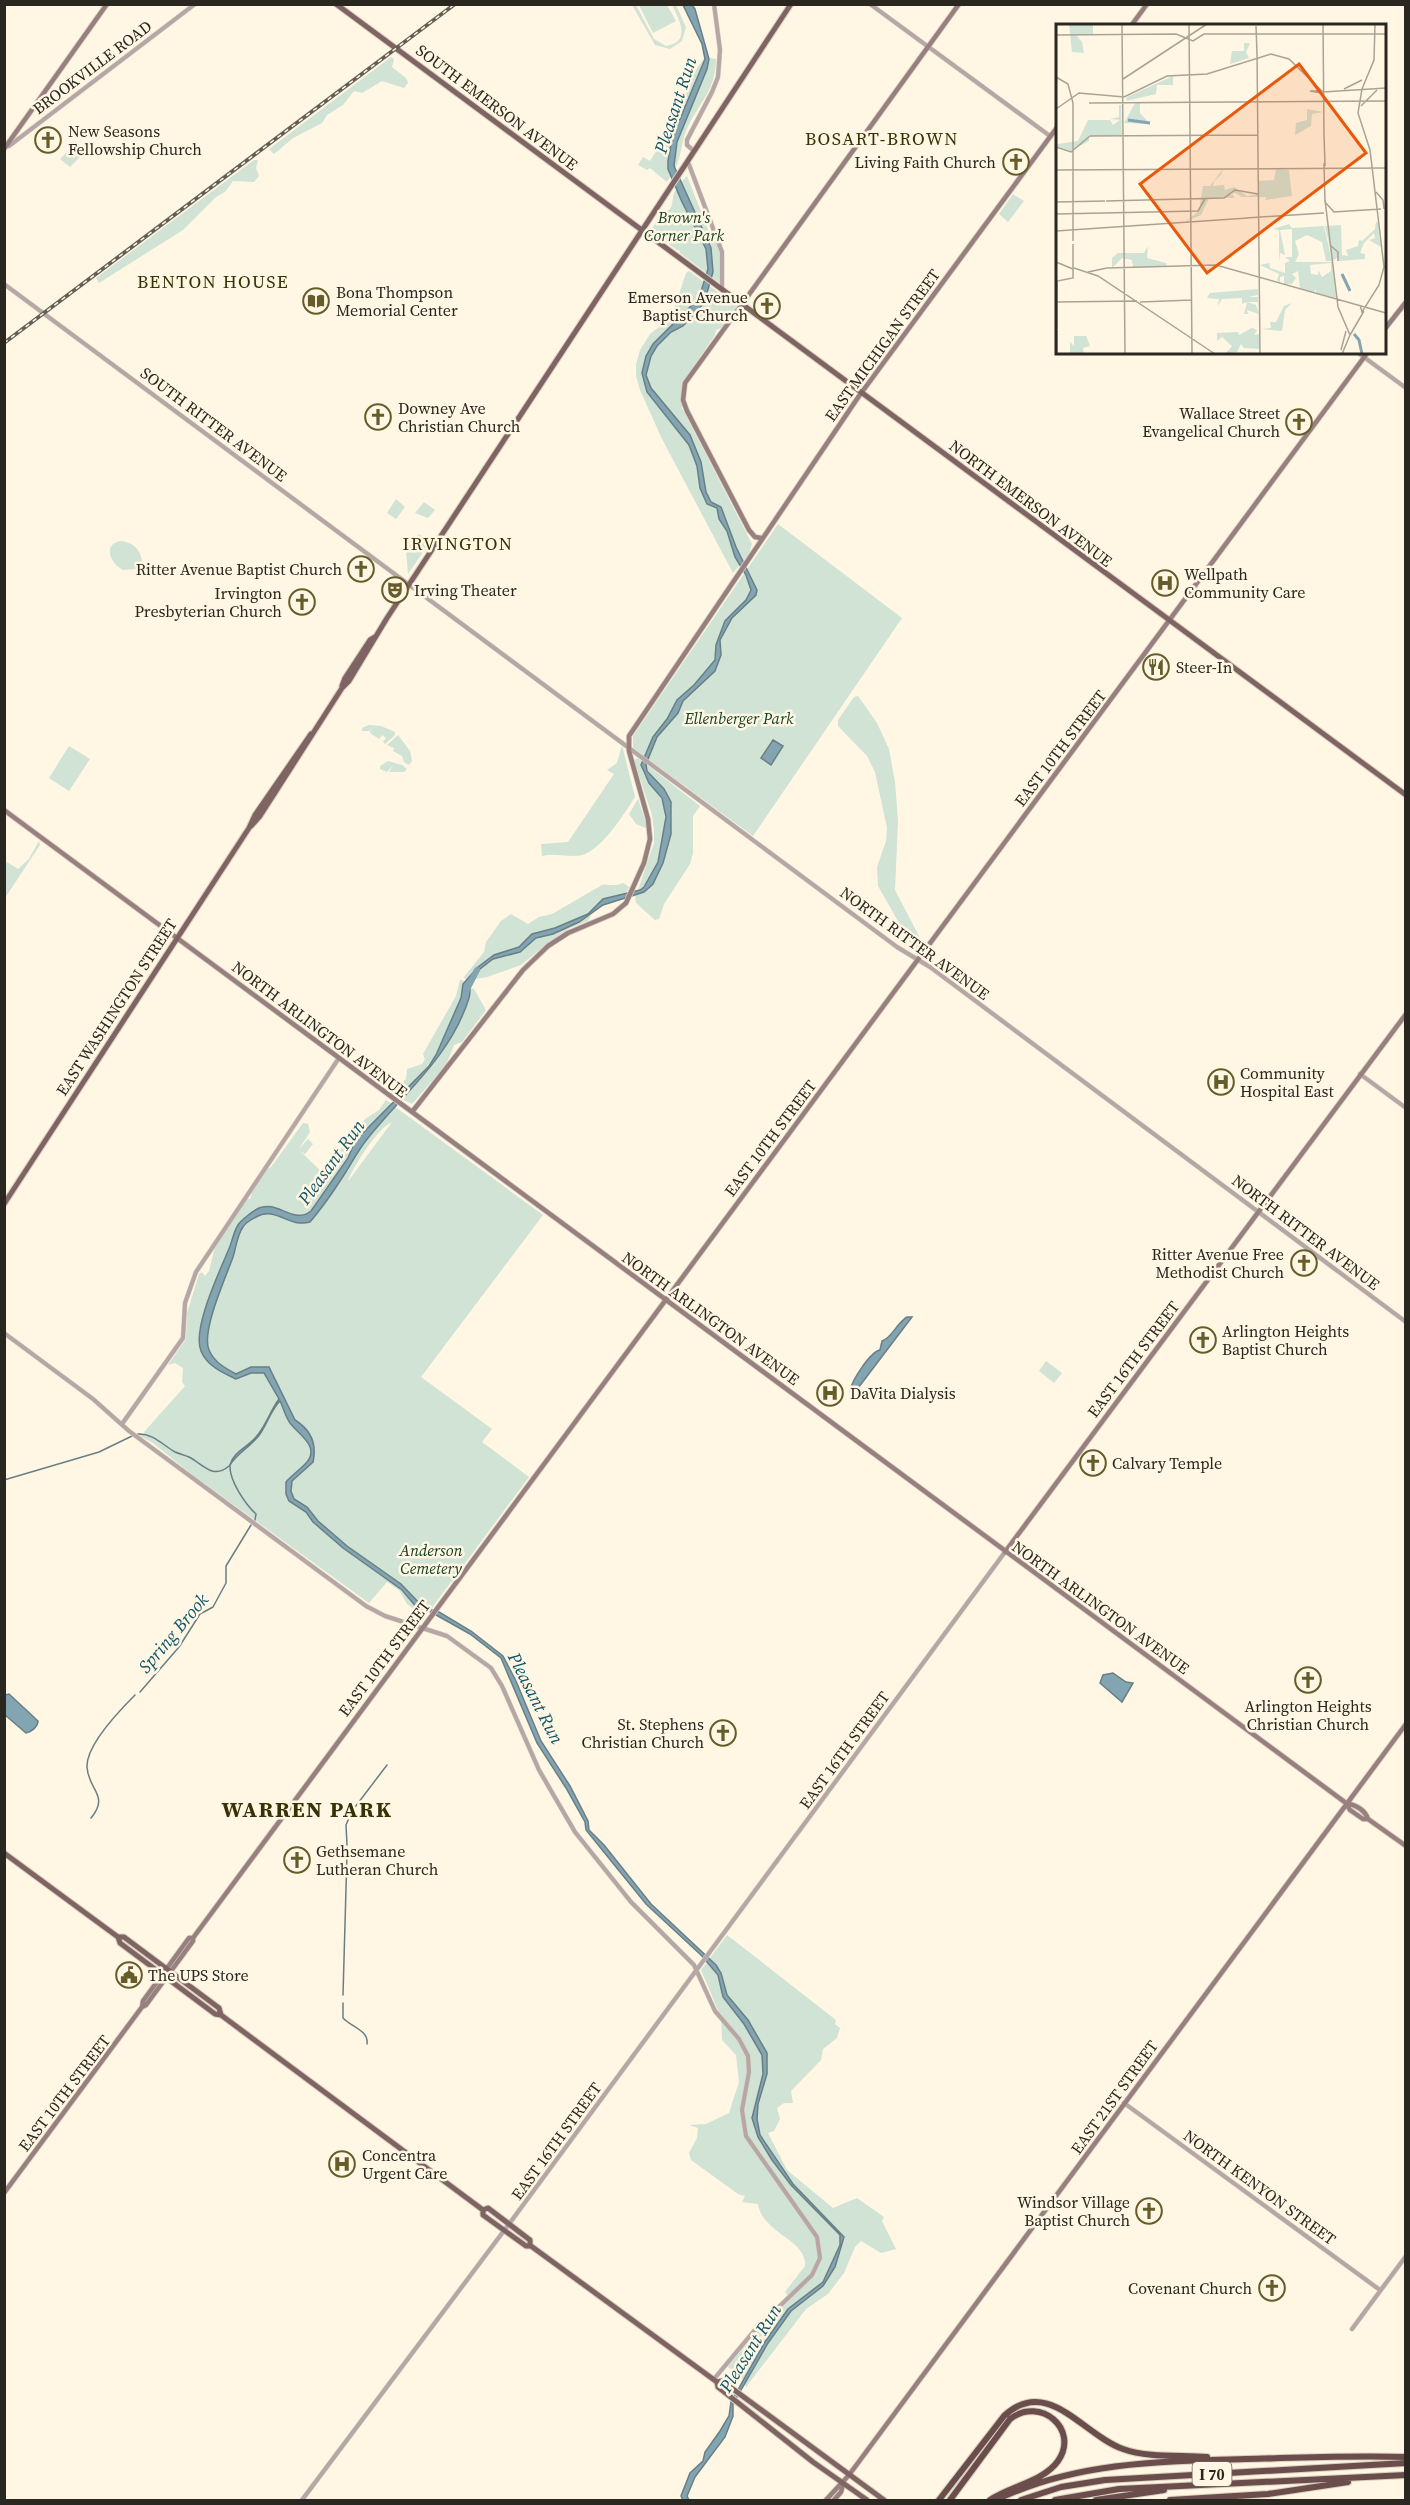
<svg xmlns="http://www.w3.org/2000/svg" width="1410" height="2505" viewBox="0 0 1410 2505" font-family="'Source Serif 4',serif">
<rect width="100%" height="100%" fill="#fff6e3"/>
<path fill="#d0e3d4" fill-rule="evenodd" d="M632,5H636L654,39L666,46C692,42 679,19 672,5H676L686,27L682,41L670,49L655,45Z
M639,5H667L676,21L653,33Z
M391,57L394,59L392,67L406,78L408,83L404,88L382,81L362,93L354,91L343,105L327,115L322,123L293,138L274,154L269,149Z
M705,58C700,89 657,145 671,176L667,182L650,168L647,170L638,165L643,157L650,161C659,146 670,132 677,116C686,95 689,75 705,58Z
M710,58L716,59C716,94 693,108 684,137C681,148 680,159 675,169C667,147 698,92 707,69Z
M70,149L80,157L70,167L60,159Z
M254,160H258L256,168L259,176L254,182L233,181L225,192L216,197L183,230L99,283L96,278Z
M687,176L713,242L717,241L722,255L720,283L680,253L679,250H677L651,231L661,212C675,211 671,203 674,193C676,187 683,180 687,176Z
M1013,194L1024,201L1008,222L999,214Z
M689,271L737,306L721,328L716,330L715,335L682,383V408L752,544L749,554L733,573L662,439L640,390L636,376V364L640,350L650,334L659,327L674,309L686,273Z
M396,499L405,507L396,519L387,513Z
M424,502L435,510L428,518L415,513Z
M778,524L902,618L753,836L633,748V736Z
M419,534L430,542L408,574L406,550Z
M120,541C132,542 140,548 142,561L137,569L123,570C111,564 102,545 120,541Z
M858,696L877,723L889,749L895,782L898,821L895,890L923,944L916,953L878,886L877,867L886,841L887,828L875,772L867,756L838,726V720L854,697Z
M369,725L381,726L395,732V735L385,744L383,742L386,738L382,735L379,739L370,733L372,726L370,731H362V728Z
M398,735L410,751L412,761L409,765L404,762L402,756L393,751L394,748L387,745Z
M622,745L635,797C624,814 604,846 585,854C573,859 555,852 542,856L541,844L568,842L614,774L607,770L617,763Z
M69,746L90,759L69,791L49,778Z
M638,758L642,761C638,778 658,787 662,801C670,825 662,877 638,890L654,843V831L652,815L634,760Z
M388,761L402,765L407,769L404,772H389L393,765L387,772L380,769V766Z
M646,764L700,806L693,816V853L690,864L664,904L659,919L655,920L636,903L635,895C642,892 650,889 654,883C665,866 676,820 671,802C666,786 648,779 646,764Z
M638,799L648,829L636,824L629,814Z
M39,841L40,845L5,898V865L7,862L18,869L29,859Z
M623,883L629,887L627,892L603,899L588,914L556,928L537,932L519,947L494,955L478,967L466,980L464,977L484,952L486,942L501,921L511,914L528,924L539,917L552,914L602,885C610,884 615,887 623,883Z
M591,915L588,921L570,928L549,942L521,965L487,977L470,980L480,969L493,959L520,952L536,938L553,934Z
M460,980L465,981L461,998L436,1055L417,1079L399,1096L393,1092L406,1079L407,1069L422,1064L425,1059L423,1054L456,996Z
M470,988L474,989L486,1010L462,1042L454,1045L446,1065L412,1104L402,1099C422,1082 473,1014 470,988Z
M386,1100L392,1104L356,1142L350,1158L335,1181L338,1183L363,1143L394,1106L543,1215L421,1377L492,1429L482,1442L529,1477L431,1609C414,1605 405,1587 391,1577L390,1579L420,1609L415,1610L407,1604L399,1590L387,1582L369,1603L190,1473L153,1443L138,1435L139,1433L145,1434L144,1432L185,1386L182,1382L183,1368L175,1363L168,1365L186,1339L187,1313L199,1274L202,1272L205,1276L209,1271L215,1247L246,1199H250L253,1190L267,1169L271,1167L303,1123L308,1124L310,1132L299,1149L308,1139L313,1144L305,1154L300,1151L322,1172L365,1119L379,1110ZM392,1122L349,1180H348C356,1163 376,1130 392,1122ZM247,1219V1223C236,1229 234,1253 230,1264C221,1288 199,1328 209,1353L206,1357C189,1333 217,1280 228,1256C234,1242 235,1229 247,1219Z
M1046,1361L1062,1373L1054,1383L1039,1371Z
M727,1935L836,2020L835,2024L840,2028L837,2038L823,2049L821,2060L791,2091L793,2103H784L777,2108L780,2119L774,2131L768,2133L787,2170L833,2208L857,2198L884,2217L882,2221L896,2249L881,2253L861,2241L855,2247L844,2273L828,2294L806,2309L746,2387L742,2377L728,2367L729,2365L756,2333L796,2294L787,2295L785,2292L805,2266C808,2240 762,2233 758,2204L742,2202L745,2196L738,2194L691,2160L689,2153L697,2138L698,2128L689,2125L706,2124L729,2113L739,2082L736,2055L722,2040L721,2017L701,1970Z"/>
<path fill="#83a5b2" stroke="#687f86" stroke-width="1.5" d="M683,5H692L695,9L709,59L707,69L677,142L674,166L711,248L713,272L704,303L683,326L671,332L657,346L651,356L646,375L651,388L690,435L701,462L706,492L711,502L721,507L736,547L757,590L756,595L732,618L720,640L721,655L715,671L683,701L678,713L657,737L646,764L647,771L664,789L671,802V834L663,863L653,884L644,892L603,905L579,922L553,934L536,938L520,952L493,959L480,969L470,980C469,986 471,992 469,998C451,1056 404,1093 368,1138C357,1151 350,1167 340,1181C331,1195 321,1209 310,1222C289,1228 276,1207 258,1216C254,1218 245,1223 243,1227C237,1235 236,1248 233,1257C226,1277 201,1331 209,1350C214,1362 225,1368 236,1374L251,1367H269L295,1420C311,1430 317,1444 313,1462L292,1481L291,1491L294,1499L307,1507L318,1521L347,1546L401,1584L423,1607L439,1612L471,1631L503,1656L516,1681L541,1741L570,1786L588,1821L589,1830L604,1845L651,1904L716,1965L721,1973L727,1995L748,2020L767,2053V2074L758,2104L757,2119L760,2135L793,2184L844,2237L835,2267L823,2286L791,2311L768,2343L733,2404V2416L725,2437L695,2477L687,2496L689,2500H683L681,2496L690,2473L703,2461L705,2452L720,2431L729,2416L731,2402L765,2342L781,2319L788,2309L823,2282L840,2245V2235L791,2185L772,2160L758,2137L752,2118L763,2074L762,2055L744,2024L723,1997L718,1975L702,1956L646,1904L586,1830L585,1822L566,1788L537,1743L501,1658L470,1634L429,1611L418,1609L402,1590L343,1548L313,1522L306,1512L289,1501L286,1494V1482C292,1475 300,1470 307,1462C320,1446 298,1434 290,1423C286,1418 283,1407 280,1401C271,1410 267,1424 260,1434C251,1447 238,1452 230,1465C233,1452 248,1447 256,1437C266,1426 270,1411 279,1399L264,1373H251L236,1379C223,1373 207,1366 201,1351C192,1329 219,1273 228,1251C232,1243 233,1233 238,1225C241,1220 253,1211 259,1208C277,1200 294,1225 311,1211L348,1158L355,1141L429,1066L436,1055L461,998L463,984L478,967L494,955L519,947L532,934L555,928L588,914L603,899L640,890L644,887L658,862L666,817L662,798L649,783L641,765L653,737L667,719L677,700L694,685L715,660L716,645L725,621L746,600L751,590L746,575L735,557L727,531L719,519L717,508L707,504L700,488L697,466L689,445L647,392L642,373L646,356L653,344L699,298L708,269L706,249L682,202L668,169V161L672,138L705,59L702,44Z
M773,740L783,746L771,765L761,758Z
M907,1317H912L855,1392L850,1390C853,1379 870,1352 880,1350L882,1341C892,1338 896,1324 907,1317Z
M1113,1673L1126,1682L1133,1683L1122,1702L1100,1683L1103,1675Z
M9,1694L38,1721C38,1727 31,1732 26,1733L5,1715V1695Z"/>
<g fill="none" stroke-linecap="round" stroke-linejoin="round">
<path stroke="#687f86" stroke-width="1.5" d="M138,1434C152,1433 163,1445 175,1452C180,1454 184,1455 189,1457C203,1464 213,1480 229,1466
M230,1465C229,1480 245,1504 256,1514L255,1520
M4,1480L99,1452L132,1436
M140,1692L179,1647L200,1614L213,1607L226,1583V1566L251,1525
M91,1818C110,1795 88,1790 87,1767C86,1745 120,1710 135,1695
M347,1845L346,1825L352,1811L387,1765
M343,1995L347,1853
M343,2003V2018C351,2027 369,2030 367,2044"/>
<path stroke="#83a5b2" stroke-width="6" d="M466,991L477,970"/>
<g stroke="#d9d1c0" stroke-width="5">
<path id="tertiary" d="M870,4L1050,136
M9,146L195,4
M694,151L687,145V140L712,92L718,77L720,50L714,4
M688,162L722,252V289
M4,284L897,947L930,967L1406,1322
M1357,352L1406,388
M1360,1074L1406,1108
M4,1333L93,1399L129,1431L366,1606L385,1616L447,1636L491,1668L502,1686L539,1770L575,1832L631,1902L694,1965L715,2011L739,2039L748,2056L749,2072L742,2110L746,2136L817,2237L820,2258L812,2275L754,2331L714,2379
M122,1424L183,1338L185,1303L196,1272L339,1058
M1124,2103L1380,2290
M1352,2329L1406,2256
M302,2500L509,2224L1005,1552"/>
</g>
<g stroke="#d9d1c0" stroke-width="6">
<path id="secondary" d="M1131,26L1147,4
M4,149L107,4
M1384,330L1406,302
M761,538L755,537L749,530L687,411L683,400L685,383L959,4
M4,810L1346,1803C1355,1805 1365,1810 1368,1819L1406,1846
M412,1112L523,970L548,946L568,933L613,914L626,903L644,863L650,839L648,819L629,751V736L859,396L1058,126
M1005,1552L1406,1014
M1346,1803L1350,1810L1363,1819H1368
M142,2007L143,2001L189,1938H193
M4,2193L142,2007L146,2005L193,1941V1938L1368,352
M826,2500L849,2475L1406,1724
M834,2500L841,2492L843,2484"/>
</g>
<g stroke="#d9d1c0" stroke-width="7">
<path id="primary" d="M336,4L1406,795
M342,686L345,678L370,640L375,637
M251,826L260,816L342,688L349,681L387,618L791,4
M4,1204L249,828L255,815L311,734
M4,1853L103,1926L118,1937H124L219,2008L221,2015
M118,1937L120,1943L215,2014L221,2015L483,2210L488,2208L530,2240V2245
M483,2210V2215L526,2246H531L717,2382L722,2381L884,2500
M717,2382L718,2387L813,2462L867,2500"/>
</g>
<g stroke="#d9d1c0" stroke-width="8">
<path id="motorway" d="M939,2500L1004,2416C1048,2375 1084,2436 1123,2449C1148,2458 1180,2455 1207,2457
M950,2500L1010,2419C1040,2396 1080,2429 1058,2461C1043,2482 1010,2486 990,2500
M996,2500C1074,2462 1161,2461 1246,2459C1299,2458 1352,2455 1406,2457
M1021,2500L1061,2487L1105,2480L1406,2463
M1055,2500L1119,2489L1406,2475
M1096,2500L1164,2490
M1170,2500L1268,2494L1348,2482"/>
</g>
<use href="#tertiary" stroke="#b6a6a6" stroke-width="4"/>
<use href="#secondary" stroke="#97807f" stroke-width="4.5"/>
<use href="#primary" stroke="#7f6463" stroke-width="5"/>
<use href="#motorway" stroke="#6b4d4c" stroke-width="6"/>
<g stroke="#635f55" stroke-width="4">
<path id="rail" d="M4,343L455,4"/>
</g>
<use href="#rail" stroke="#fff6e3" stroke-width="1.5" stroke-dasharray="4.5" stroke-linecap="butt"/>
</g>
<defs>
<g id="church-ring" transform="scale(1.35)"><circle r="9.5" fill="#fff6e3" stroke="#655c29" stroke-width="1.5"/><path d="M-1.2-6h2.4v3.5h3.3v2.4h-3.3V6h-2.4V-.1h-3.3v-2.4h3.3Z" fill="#655c29"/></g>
<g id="library-ring" transform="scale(1.35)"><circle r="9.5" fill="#fff6e3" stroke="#655c29" stroke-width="1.5"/><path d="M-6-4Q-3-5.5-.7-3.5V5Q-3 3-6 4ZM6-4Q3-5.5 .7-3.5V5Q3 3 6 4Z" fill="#655c29"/></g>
<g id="hospital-ring" transform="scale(1.35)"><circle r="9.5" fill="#fff6e3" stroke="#655c29" stroke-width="1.5"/><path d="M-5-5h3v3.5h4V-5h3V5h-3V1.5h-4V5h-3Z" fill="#655c29"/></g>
<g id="theatre-ring" transform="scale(1.35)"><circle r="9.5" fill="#fff6e3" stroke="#655c29" stroke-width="1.5"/><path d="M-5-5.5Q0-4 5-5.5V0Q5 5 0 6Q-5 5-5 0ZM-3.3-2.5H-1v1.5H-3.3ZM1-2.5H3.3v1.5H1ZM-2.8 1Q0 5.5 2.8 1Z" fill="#655c29"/></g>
<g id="restaurant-ring" transform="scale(1.35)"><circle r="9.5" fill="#fff6e3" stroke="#655c29" stroke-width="1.5"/><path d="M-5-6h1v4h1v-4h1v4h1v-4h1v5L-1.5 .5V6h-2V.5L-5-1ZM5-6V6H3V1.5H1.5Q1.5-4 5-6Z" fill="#655c29"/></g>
<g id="civic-ring" transform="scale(1.35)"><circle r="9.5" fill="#fff6e3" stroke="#655c29" stroke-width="1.5"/><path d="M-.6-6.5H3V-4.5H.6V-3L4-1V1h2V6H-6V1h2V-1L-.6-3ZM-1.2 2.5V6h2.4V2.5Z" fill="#655c29"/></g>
</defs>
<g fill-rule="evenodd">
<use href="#church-ring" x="48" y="140"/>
<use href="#church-ring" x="1016" y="162"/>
<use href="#library-ring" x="316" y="301"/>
<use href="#church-ring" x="767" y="306"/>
<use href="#church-ring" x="378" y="417"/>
<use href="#church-ring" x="1299" y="422"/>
<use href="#church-ring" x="361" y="569"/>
<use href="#hospital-ring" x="1165" y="583"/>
<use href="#theatre-ring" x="395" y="590"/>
<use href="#church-ring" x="302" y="602"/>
<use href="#restaurant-ring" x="1156" y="667"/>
<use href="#hospital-ring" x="1221" y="1082"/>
<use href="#church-ring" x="1304" y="1263"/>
<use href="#church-ring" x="1203" y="1340"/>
<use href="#hospital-ring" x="830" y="1393"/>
<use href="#church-ring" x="1093" y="1463"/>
<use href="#church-ring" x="1308" y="1680"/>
<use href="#church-ring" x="723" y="1733"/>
<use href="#church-ring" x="297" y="1860"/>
<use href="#civic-ring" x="129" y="1975"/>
<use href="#hospital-ring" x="342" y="2164"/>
<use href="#church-ring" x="1149" y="2211"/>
<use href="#church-ring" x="1272" y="2288"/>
</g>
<g text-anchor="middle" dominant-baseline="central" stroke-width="5" stroke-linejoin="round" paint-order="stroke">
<rect fill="#fff6e3" stroke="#6a655a" stroke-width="1.5" x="1192.5" y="2462" width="39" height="24" rx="4.5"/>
<g font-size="15" font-weight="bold" fill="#2a2720">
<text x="1212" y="2474">I 70</text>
</g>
<g font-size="16" fill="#2a2720" stroke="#fff6e3">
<text transform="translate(92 67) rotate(-37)">BROOKVILLE ROAD</text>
<text transform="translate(497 107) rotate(37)">SOUTH EMERSON AVENUE</text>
<text transform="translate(882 345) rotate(-54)">EAST MICHIGAN STREET</text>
<text transform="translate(214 424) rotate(37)">SOUTH RITTER AVENUE</text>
<text transform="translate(1031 503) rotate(37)">NORTH EMERSON AVENUE</text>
<text transform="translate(1060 748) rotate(-53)">EAST 10TH STREET</text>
<text transform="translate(915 943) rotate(36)">NORTH RITTER AVENUE</text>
<text transform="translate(116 1007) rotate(-57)">EAST WASHINGTON STREET</text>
<text transform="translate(320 1029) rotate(37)">NORTH ARLINGTON AVENUE</text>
<text transform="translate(770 1138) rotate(-53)">EAST 10TH STREET</text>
<text transform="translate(1306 1232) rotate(37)">NORTH RITTER AVENUE</text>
<text transform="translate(711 1318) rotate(36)">NORTH ARLINGTON AVENUE</text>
<text transform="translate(1133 1359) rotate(-53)">EAST 16TH STREET</text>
<text transform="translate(1101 1607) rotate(36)">NORTH ARLINGTON AVENUE</text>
<text transform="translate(384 1658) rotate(-53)">EAST 10TH STREET</text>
<text transform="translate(844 1750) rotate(-54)">EAST 16TH STREET</text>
<text transform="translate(64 2093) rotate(-53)">EAST 10TH STREET</text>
<text transform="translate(1114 2097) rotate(-54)">EAST 21ST STREET</text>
<text transform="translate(556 2141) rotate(-54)">EAST 16TH STREET</text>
<text transform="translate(1260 2187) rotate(36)">NORTH KENYON STREET</text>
</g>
<g font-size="16" fill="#2a2720" stroke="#fff6e3" text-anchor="start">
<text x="68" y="131">New Seasons<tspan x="68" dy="18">Fellowship Church</tspan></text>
<text x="996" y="162" text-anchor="end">Living Faith Church</text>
<text x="336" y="292">Bona Thompson<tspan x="336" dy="18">Memorial Center</tspan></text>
<text x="748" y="297" text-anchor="end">Emerson Avenue<tspan x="748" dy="18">Baptist Church</tspan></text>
<text x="398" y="408">Downey Ave<tspan x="398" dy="18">Christian Church</tspan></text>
<text x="1280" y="413" text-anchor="end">Wallace Street<tspan x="1280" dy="18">Evangelical Church</tspan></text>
<text x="342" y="569" text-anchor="end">Ritter Avenue Baptist Church</text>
<text x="1184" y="574">Wellpath<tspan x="1184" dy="18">Community Care</tspan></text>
<text x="414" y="590">Irving Theater</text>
<text x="282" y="593" text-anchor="end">Irvington<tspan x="282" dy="18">Presbyterian Church</tspan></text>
<text x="1176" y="667">Steer-In</text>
<text x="1240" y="1073">Community<tspan x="1240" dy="18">Hospital East</tspan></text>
<text x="1284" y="1254" text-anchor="end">Ritter Avenue Free<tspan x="1284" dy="18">Methodist Church</tspan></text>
<text x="1222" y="1331">Arlington Heights<tspan x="1222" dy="18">Baptist Church</tspan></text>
<text x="850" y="1393">DaVita Dialysis</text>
<text x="1112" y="1463">Calvary Temple</text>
<text x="1308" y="1706" text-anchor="middle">Arlington Heights<tspan x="1308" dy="18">Christian Church</tspan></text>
<text x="704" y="1724" text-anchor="end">St. Stephens<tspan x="704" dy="18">Christian Church</tspan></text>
<text x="316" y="1851">Gethsemane<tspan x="316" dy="18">Lutheran Church</tspan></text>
<text x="148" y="1975">The UPS Store</text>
<text x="362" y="2155">Concentra<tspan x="362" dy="18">Urgent Care</tspan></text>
<text x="1130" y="2202" text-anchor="end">Windsor Village<tspan x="1130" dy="18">Baptist Church</tspan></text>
<text x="1252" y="2288" text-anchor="end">Covenant Church</text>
</g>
<g font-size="16" font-style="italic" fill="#154225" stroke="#fff6e3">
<text x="684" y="217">Brown's<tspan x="684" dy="18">Corner Park</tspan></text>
<text x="739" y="718">Ellenberger Park</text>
<text x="431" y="1550">Anderson<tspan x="431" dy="18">Cemetery</tspan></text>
</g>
<g font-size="18" font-style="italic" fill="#105569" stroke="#fff6e3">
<text transform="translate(675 105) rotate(-72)">Pleasant Run</text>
<text transform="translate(331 1162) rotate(-54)">Pleasant Run</text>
<text transform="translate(173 1633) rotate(-50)">Spring Brook</text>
<text transform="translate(536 1698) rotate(63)">Pleasant Run</text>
<text transform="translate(750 2348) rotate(-58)">Pleasant Run</text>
</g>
<g font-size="18" letter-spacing="1.5" fill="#383105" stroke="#fff6e3">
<text x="882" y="138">BOSART-BROWN</text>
<text x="213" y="281">BENTON HOUSE</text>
<text x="458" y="543">IRVINGTON</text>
</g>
<g font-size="22" font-weight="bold" letter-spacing="1.5" fill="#383105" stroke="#fff6e3">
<text x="307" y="1809">WARREN PARK</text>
</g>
</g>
<g transform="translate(1056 24)">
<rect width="330" height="330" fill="#fff6e3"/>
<path d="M13,0H37V11H20L26,18L28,29L16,28ZM188,19H194L190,28L193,34L174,40L176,27H188ZM117,52V61H101L100,70L70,77L71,73ZM79,79H84V89L94,100L68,99ZM63,81H65L66,112H33V117L15,127L0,122V116L2,120L22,117L32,96H54L57,101L64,96L54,95L63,93ZM251,85L267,88L256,90L255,102L239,111L240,99L251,96ZM167,145L165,151L158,157L157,162L168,161L169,166L178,163L191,172L202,170V157L218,156L220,145L233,146L236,172L209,176L210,173H186L179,169L173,170L177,171L179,174H153L145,191L130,197L143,187L147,162H154ZM320,198H322L323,211L321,214L323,212L325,223L313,216L319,214L318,209L308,219L304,229L309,230V235L283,237L282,233L277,237L269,202L285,201L286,231L292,232L290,226L302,222L303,216L306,217L319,205ZM233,200L236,204L268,202L276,237H270L266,218L251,211L239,217L243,230L239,238H276L280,274L260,269V265L258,268L244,264L242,247L236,250L240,254L236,260H228V252L224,253V259L221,256L223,250L204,241L213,239L214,244L229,249V239L234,237L229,233H236V205L224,206L229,231L224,229L223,238V206L217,205ZM275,239V247L266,253L262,246V251L255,250L254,241ZM92,222L91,234L110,239L111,243H77L76,236L66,234L56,244V234L62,229H88ZM202,265V271L192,273H202V278H191L200,281L203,290L191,286L192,290H188L191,278L186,280V274L166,275L162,282L163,275L151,274L154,269ZM236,279L229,286L226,307L204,305L215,304L214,298H220L228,282ZM196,304L201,306L198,311L203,310V325L188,324L185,320L181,328L169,330L176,322L166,313L161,317V309L182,308L183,311ZM18,312H30L34,322L27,324L28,330H10L14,329V318L18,322Z" fill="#d0e3d4" fill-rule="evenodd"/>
<path fill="none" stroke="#83a5b2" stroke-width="3" d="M72,96L94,99M286,250L294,267M298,310L303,316L306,330"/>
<path fill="none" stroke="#aaa395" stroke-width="1.5" d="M66,0L69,330M133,0L136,330M267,0L268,113M200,2L201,30M0,11L120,10L137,17L148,10H330M201,28L204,330M0,53L12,60L17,79V217M67,55L151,0M288,65L306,56M262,67H254L266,69M33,79L330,77M305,82L321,66M0,85L23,69L68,73L111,52L151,50L215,30L233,35L267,68L330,64M268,110L269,142M0,123L15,128L34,112L202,111M268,139L269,178L278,188M0,146L330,144M320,168L327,176L328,185M269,176L282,283L294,311L286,330M50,177L168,174L179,166L202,170M0,178L49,177M277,188L325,185M0,190L142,187L149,175M190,194L268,189M0,207L192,194M274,221L282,228V237M0,238L17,245M18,244L42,252L159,330M51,244L160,241L330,289M32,248L51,244M0,278L81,277M84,278L136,276M304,281L306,288L323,261L328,243L314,126L302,89L306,65L318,36L319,0M1,305V257L17,254V220M294,311L308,287M285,326L290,307M1,330V306"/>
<path fill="#e8590c" fill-opacity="0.15" stroke="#e8590c" stroke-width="3" d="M243,40L310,129L151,249L84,160Z"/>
<rect width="330" height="330" fill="none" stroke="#2a2720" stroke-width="3"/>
</g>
<rect width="1410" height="2505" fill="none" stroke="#2a2720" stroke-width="12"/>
</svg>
